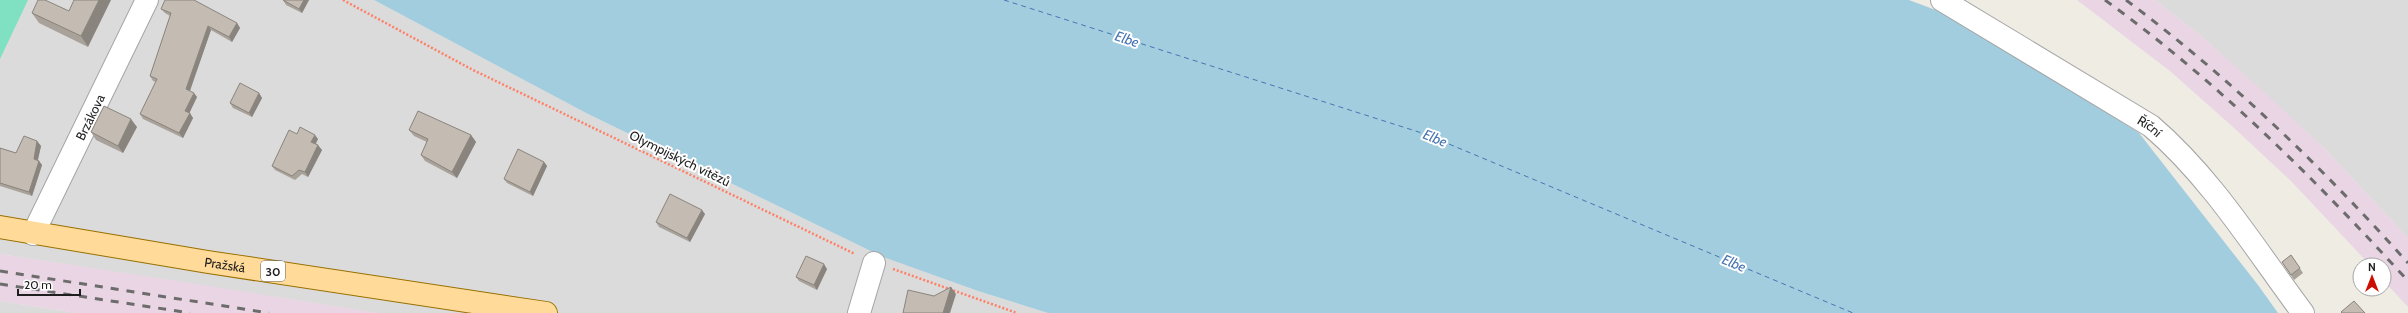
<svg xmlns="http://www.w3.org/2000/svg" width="2408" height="313" viewBox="0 0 2408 313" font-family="Cabin,sans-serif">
<rect width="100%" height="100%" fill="#efece4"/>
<path fill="#dcdbdb" d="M0,0H374L588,114L883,257L978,291L1048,313H377L0,254Z
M2155,0H2408V238L2324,148L2200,35Z
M0,301L77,313H0Z"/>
<path fill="#e9d5e4" d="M2077,0H2155L2200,35L2265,93L2324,148L2408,238V307L2384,281V265H2370L2291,181L2233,127L2170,71Z
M0,254L203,285L377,313H77L0,301Z"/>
<path fill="#7fe1c2" d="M0,0H28L0,59Z"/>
<path fill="#a2cddf" d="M374,0H1909L1957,18L2139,133L2258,285L2278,313H1048L978,291L883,257L588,114Z"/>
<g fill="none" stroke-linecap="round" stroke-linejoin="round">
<path stroke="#4775b1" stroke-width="1" stroke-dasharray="5 4" stroke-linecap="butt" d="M1004,0L1425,134L1853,313"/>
<g stroke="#a5a5a5" stroke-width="24">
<g id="minor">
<path id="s1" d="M1942,0L2151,126C2212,178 2255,249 2303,313"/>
<path id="s2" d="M33,234L147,0"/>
<path d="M859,313L874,263"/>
</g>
</g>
<g stroke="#987000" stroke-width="24">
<g id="primary">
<path id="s3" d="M0,227L208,262L546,313"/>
</g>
</g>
<path stroke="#fe8066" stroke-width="2.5" stroke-dasharray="2 2" stroke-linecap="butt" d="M343,0L473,70L855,254
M893,269L1017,313"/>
<use href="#minor" stroke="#fff" stroke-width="22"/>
<use href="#primary" stroke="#ffda99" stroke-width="22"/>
<path stroke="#6c6c6c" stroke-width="3" stroke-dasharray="8 8" stroke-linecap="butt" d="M2105,0C2218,82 2315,179 2408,281
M2126,0C2229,77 2322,167 2408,263
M0,271L269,313
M0,284L190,313"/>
</g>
<path fill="#a9a29a" d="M283,0H309L302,13L286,5Z
M161,9L237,23L240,28L232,42L211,30L190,91L197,97L189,113L193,118L183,138L143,119L140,114L156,82L153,81L150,76L170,16L165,13Z
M69,11L88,47L39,23L32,13Z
M259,93L262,98L252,117L233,108L230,103Z
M137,127L123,153L96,140L91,132Z
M409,130L471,135L476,142L457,178L425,161L421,155L427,142L414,136Z
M297,134L318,139L316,144L322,150L308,177L302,174L295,180L275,170L272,166Z
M37,141L41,146L38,160L39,161L42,165L32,196L0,186V148L16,153Z
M544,162L547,166L533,196L507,183L504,179Z
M705,214L690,242L659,227L656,222Z
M2291,255L2303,273L2294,280L2282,262Z
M827,269L817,290L799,281L796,277Z"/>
<path fill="#89847d" d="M99,0H111L88,47L81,36Z
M304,0H309L302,13L299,9Z
M237,23L240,28L232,42L229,37Z
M208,26L211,30L189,93L186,89Z
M194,93L197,97L188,116L185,111Z
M259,93L262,98L252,117L249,113Z
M190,113L193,118L183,138L179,133Z
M131,119L137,127L123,153L118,146Z
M315,135L318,139L314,146L311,142Z
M471,135L476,142L457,178L452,172Z
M37,141L41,146L37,163L34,159Z
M318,145L322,150L308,177L305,172Z
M39,161L42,165L32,196L29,192Z
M544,162L547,166L533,196L530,192Z
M702,210L705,214L690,242L687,238Z
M824,264L827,269L817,290L814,285Z
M951,287L956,294L950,313H943Z"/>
<path fill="#c4bcb3" stroke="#89847d" d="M38,0H45L69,11L74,0H99L81,36L32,13Z
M165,0H194L237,23L229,37L208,26L186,89L194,93L185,111L190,113L179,133L140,114L157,79L150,76L171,13L161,9Z
M283,0H304L299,9Z
M240,83L259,93L249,113L230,103Z
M104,106L131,119L118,146L91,132Z
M418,111L471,135L452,172L421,155L428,139L409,130Z
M300,127L315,135L311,142L318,145L305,172L299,170L292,176L272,166L289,130L297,134Z
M24,136L37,141L34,159L39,161L29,192L0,183V148L16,153Z
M518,149L544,162L530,192L504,179Z
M670,194L702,210L687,238L656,222Z
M2291,255L2300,268L2291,275L2282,262Z
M806,256L824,264L814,285L796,277Z
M951,287L943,313H903L908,290L934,296Z
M2354,301L2365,313H2342L2341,312Z"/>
<g text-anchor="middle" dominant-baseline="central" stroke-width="4" stroke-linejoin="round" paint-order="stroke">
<rect fill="#fff" stroke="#626262" stroke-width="1" x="261" y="261" width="24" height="20" rx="3"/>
<g font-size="12" font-weight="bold" fill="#1e1e1e">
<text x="273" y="271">30</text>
</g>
<g font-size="13" fill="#1e1e1e" stroke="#fff">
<text stroke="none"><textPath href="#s2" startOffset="130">Brzákova</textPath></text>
<text stroke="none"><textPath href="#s1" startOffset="243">Říční</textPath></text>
<text transform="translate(680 158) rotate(26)">Olympijských vítězů</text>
<text stroke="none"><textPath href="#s3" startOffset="228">Pražská</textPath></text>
</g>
<g font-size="14" font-style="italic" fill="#4775b1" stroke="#fff">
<text transform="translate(1127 39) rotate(18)">Elbe</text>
<text transform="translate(1435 138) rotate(22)">Elbe</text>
<text transform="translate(1734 263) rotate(23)">Elbe</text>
</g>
</g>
<g transform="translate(2372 277)"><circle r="19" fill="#ffffff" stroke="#a5a5a5"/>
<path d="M0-3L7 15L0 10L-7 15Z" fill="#cc0e00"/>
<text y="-6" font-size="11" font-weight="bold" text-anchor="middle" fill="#1e1e1e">N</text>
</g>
<path d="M18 289v6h62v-6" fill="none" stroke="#1e1e1e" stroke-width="2"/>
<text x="24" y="289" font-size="12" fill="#1e1e1e" stroke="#ffffff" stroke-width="3" paint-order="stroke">20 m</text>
</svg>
